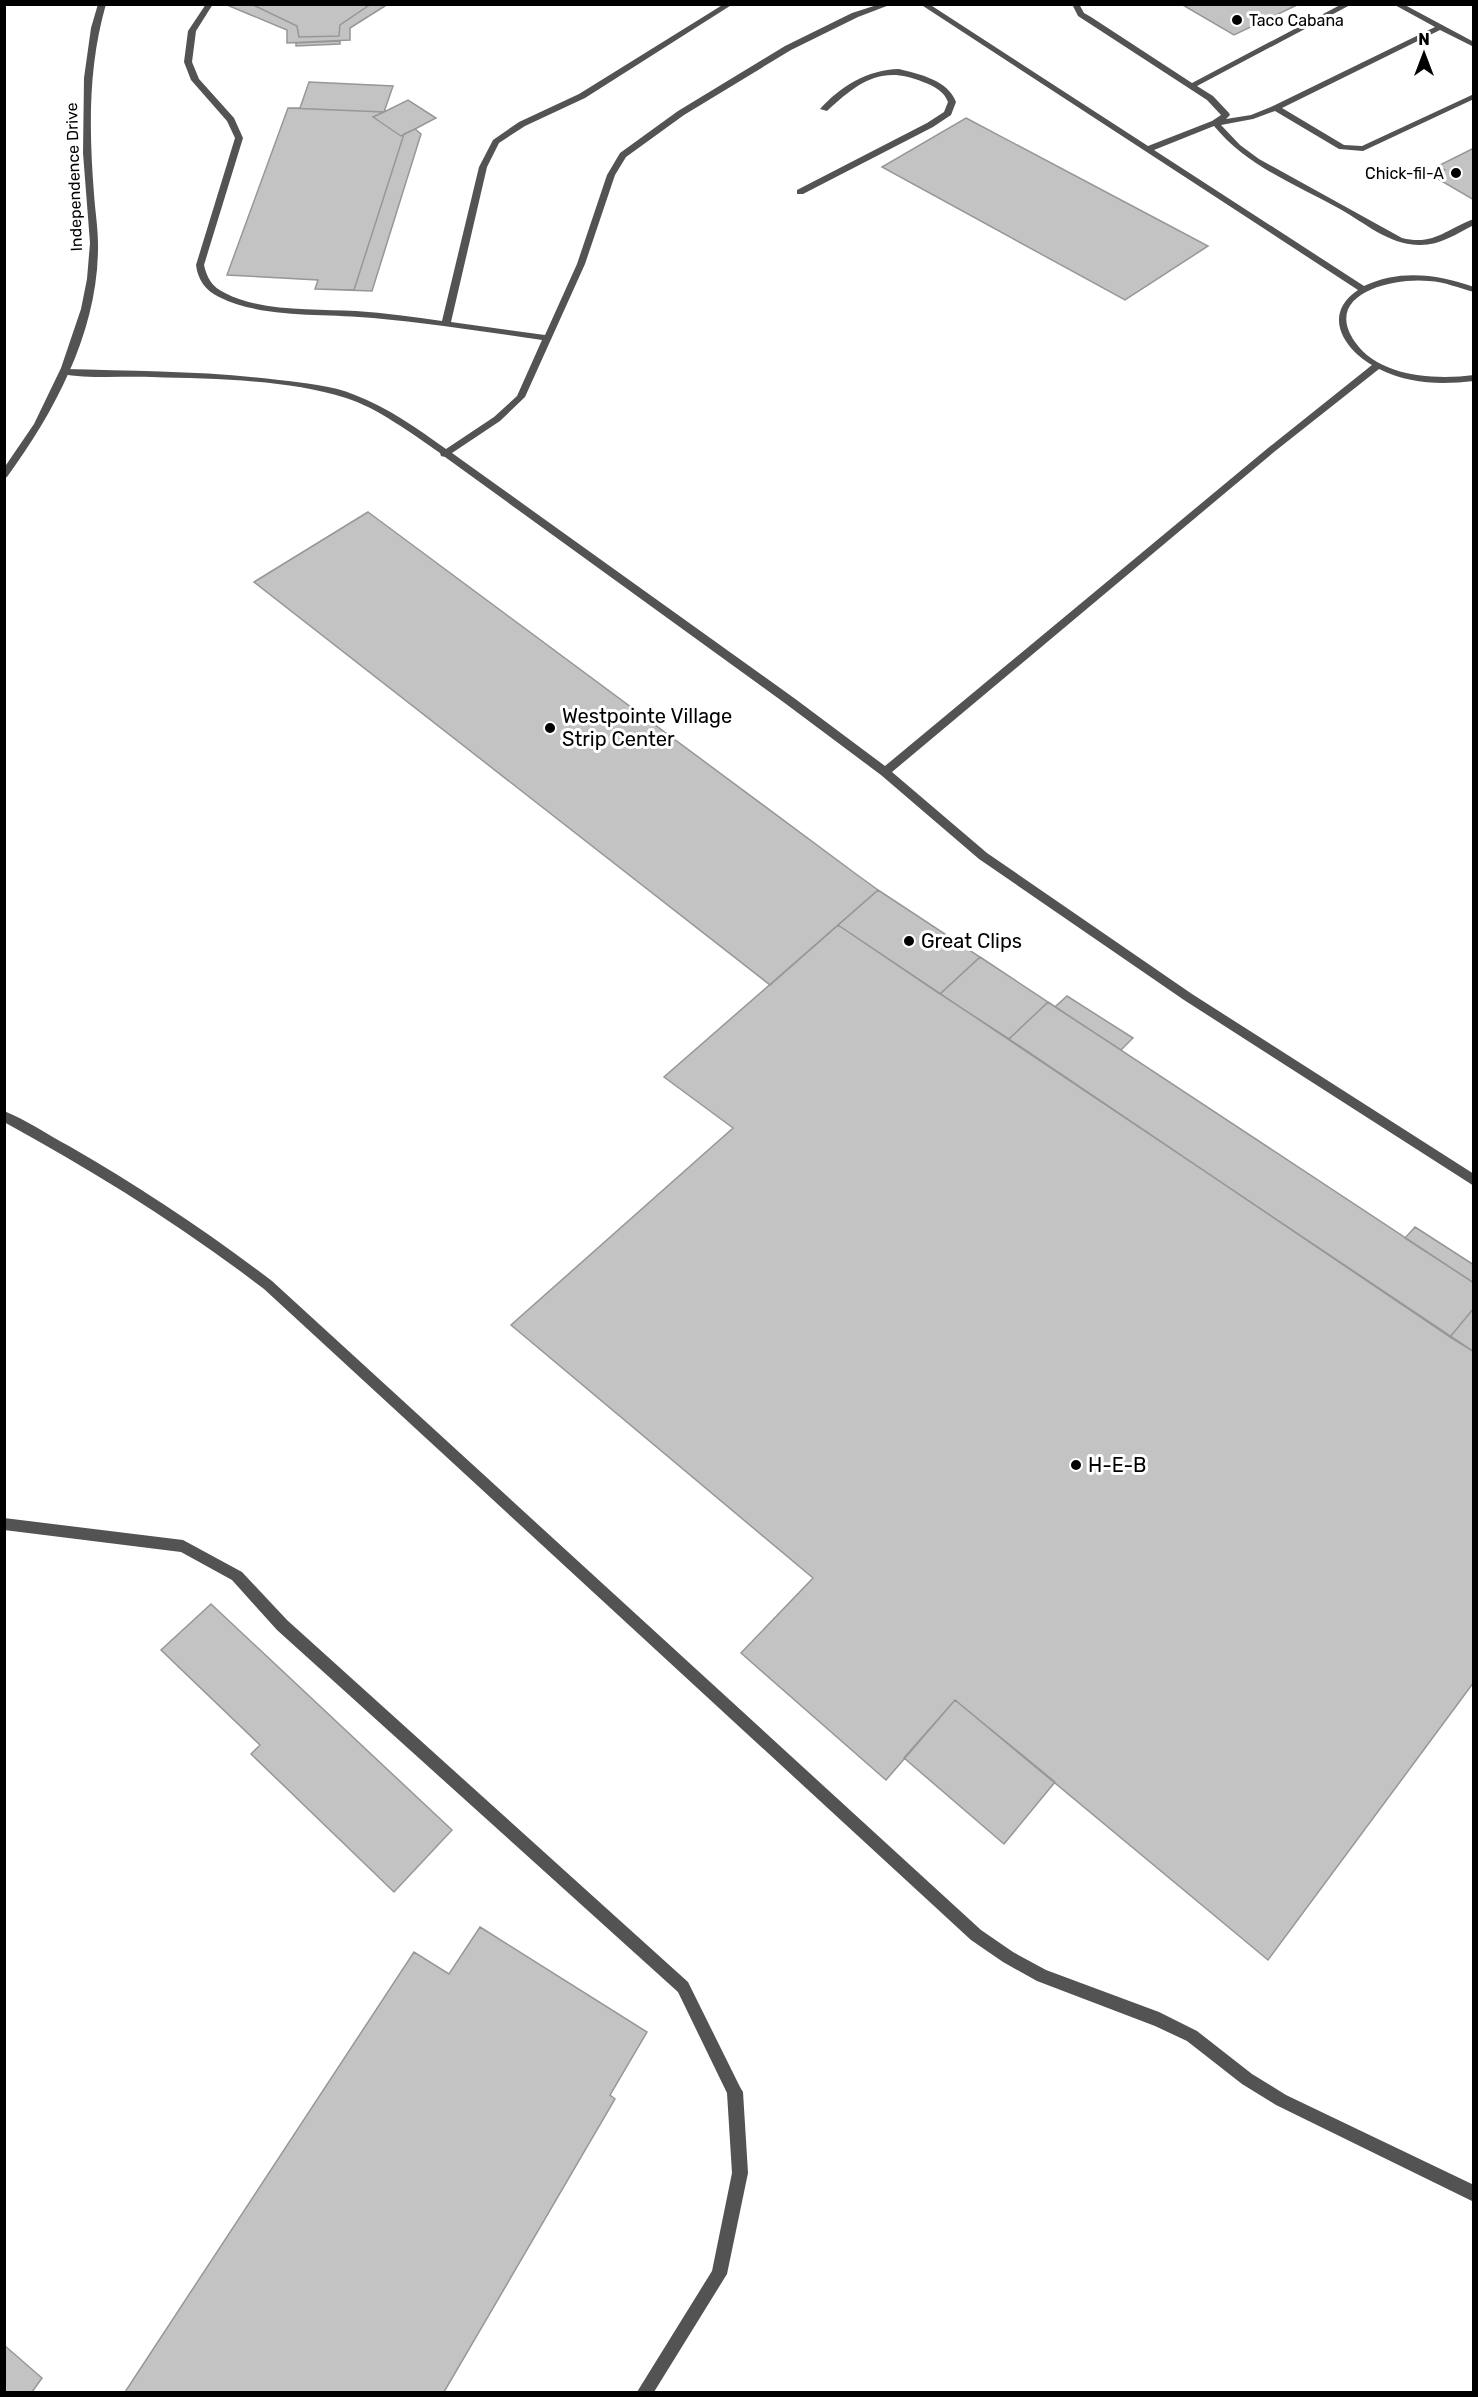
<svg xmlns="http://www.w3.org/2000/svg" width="1478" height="2397" viewBox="0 0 1478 2397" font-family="Rubik,sans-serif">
<rect width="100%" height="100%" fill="#fff"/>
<path fill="#c3c3c3" stroke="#979797" stroke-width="1.5" d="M251,4H371L340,25L339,36L299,37L297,26Z
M251,4L297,26L299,37L339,36L340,25L371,4H388L350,28V40L287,43V30L227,5Z
M388,4L350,28V40L287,43V30L227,5Z
M1181,4H1299L1234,35Z
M340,41V44L296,46V43Z
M340,41V44L296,46V43Z
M309,82L393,86L384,112L408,100L436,118L415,129L421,134L372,291L315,289L318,280L227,275L288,108H300Z
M288,108L384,112L373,117L401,136L415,129L404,134L354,290L315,289L318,280L227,275Z
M966,118L1172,227L1208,246L1125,300L882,167Z
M966,118L1172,227L1208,246L1125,300L882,167Z
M1474,148V200L1433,176L1445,170L1438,166Z
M368,512L856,874L878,890L770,985L254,582Z
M368,512L856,874L878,890L770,985L254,582Z
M878,890L980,957L940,994L838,925Z
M838,925L1474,1352V1682L1268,1960L955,1700L886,1780L741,1653L813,1578L511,1325L733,1128L664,1077Z
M980,957L1048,1002L1009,1039L940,994Z
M1067,996L1133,1038L1121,1050L1055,1007Z
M1048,1002L1474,1283V1308L1450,1337L1009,1039Z
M1415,1227L1474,1265V1283L1405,1238Z
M1474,1308V1352L1450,1337Z
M211,1604L452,1830L394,1892L251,1754L260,1745L161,1650Z
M955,1700L1055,1782L1004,1844L904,1758Z
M480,1927L647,2032L610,2095L615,2099L444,2392H125L414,1952L449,1974Z
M4,2345L42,2378L32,2392H4Z"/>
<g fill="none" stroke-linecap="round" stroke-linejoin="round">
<path fill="#535353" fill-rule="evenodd" d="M206,4H213L196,31L192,62L199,79L234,118L243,138L204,265C207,278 212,287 225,293C261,312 316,309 356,311C385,313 414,317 442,321L479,167L493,140L519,122L579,94L724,4H733L585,98L525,126L499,143L487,167L451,322L545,335L577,264L607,175L620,153L678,111L785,46L852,13L880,4H892L858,17L791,50L684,115L626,157L615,175L585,264L525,397L500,421L452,453L794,698L885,766L1268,448L1372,365C1343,348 1322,314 1358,290L920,4H929L1148,146L1212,121L1221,115L1207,100L1078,16L1072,4H1079L1084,13L1091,17L1192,83L1342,4H1352L1197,86L1213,96L1229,113L1230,115L1226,119L1251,115L1273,106L1435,27L1393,4H1403L1474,42V47L1440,30L1282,108L1344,145L1362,146L1474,94V99L1363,151L1339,149L1275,111L1253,119L1221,125L1240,145L1259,159L1402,238C1434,246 1446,229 1474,219V225C1456,234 1439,246 1418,245C1388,244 1365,223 1340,209C1295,184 1248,167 1214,126L1154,150L1364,286C1399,269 1438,274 1474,287V292C1459,288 1445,282 1429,281C1395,277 1321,293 1355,342C1379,377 1435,380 1474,375V381C1441,385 1409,384 1379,369L1274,452L892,772L987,853L1192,994L1474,1174V1186L1184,1000L979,859L881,775L786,704L445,457L441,456L440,453C414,435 376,407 346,398C286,379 214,379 152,377C123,376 89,379 61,374L60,372L64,369C136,371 208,371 279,380C304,383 331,385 355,395C387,407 418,429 446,449L494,417L517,396L542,340C486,332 430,323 373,318C325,313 263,319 219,297C205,290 198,280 196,265L235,138L227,121L191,80L184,62L188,31Z
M899,69C919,74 948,80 956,102L951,115L933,127L803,194H797V190L927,123L944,112L948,102C944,91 934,86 923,82C882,64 857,83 827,111L820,109C841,86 867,70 899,69Z
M4,1111C27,1120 48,1135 69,1146C140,1187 208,1232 272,1281L981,1930L1013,1952L1046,1970L1159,2012L1197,2031L1252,2074L1286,2095L1474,2185V2202L1276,2105L1242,2084L1187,2041L1155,2026L1037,1981L1003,1962L971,1940L264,1289C182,1226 95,1172 4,1122Z
M4,1518L183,1540L242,1572L287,1620L688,1982L740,2087L743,2092L748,2173L727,2274L654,2392H637L712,2271L732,2173L727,2093L678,1992L277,1630L232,1580L181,1552L4,1530Z"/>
<path fill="#535353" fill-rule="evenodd" d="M98,4H106C88,67 89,129 94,194C95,210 98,227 98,244C99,329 56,410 7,477L4,478V468L34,424L61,368L81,309L87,279L90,243L83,153L84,78L91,28Z"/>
</g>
<g fill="#000" stroke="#fff" stroke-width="2">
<circle cx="1237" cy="20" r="6"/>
<circle cx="1456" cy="173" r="6"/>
<circle cx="550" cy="728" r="6"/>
<circle cx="909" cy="941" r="6"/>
<circle cx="1076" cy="1465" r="6"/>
</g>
<g text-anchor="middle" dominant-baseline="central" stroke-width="6" stroke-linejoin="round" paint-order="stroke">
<g font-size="16" fill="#000" stroke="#fff" text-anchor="start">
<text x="1249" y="20">Taco Cabana</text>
<text x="1444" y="173" text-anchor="end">Chick-fil-A</text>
</g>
<g font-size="16" fill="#000" stroke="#fff">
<text transform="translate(74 177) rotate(-92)">Independence Drive</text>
</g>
<g font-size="20" fill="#000" stroke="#fff" text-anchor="start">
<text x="562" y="716">Westpointe Village<tspan x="562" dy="23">Strip Center</tspan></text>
<text x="921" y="941">Great Clips</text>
<text x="1088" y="1465">H-E-B</text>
</g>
</g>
<rect width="1478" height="2397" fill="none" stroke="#000000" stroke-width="12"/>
<g transform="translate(1424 54)" stroke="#ffffff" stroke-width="4.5" paint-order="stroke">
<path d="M0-4.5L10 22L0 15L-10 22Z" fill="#000000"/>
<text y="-9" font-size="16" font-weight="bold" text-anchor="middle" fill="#000000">N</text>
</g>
</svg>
